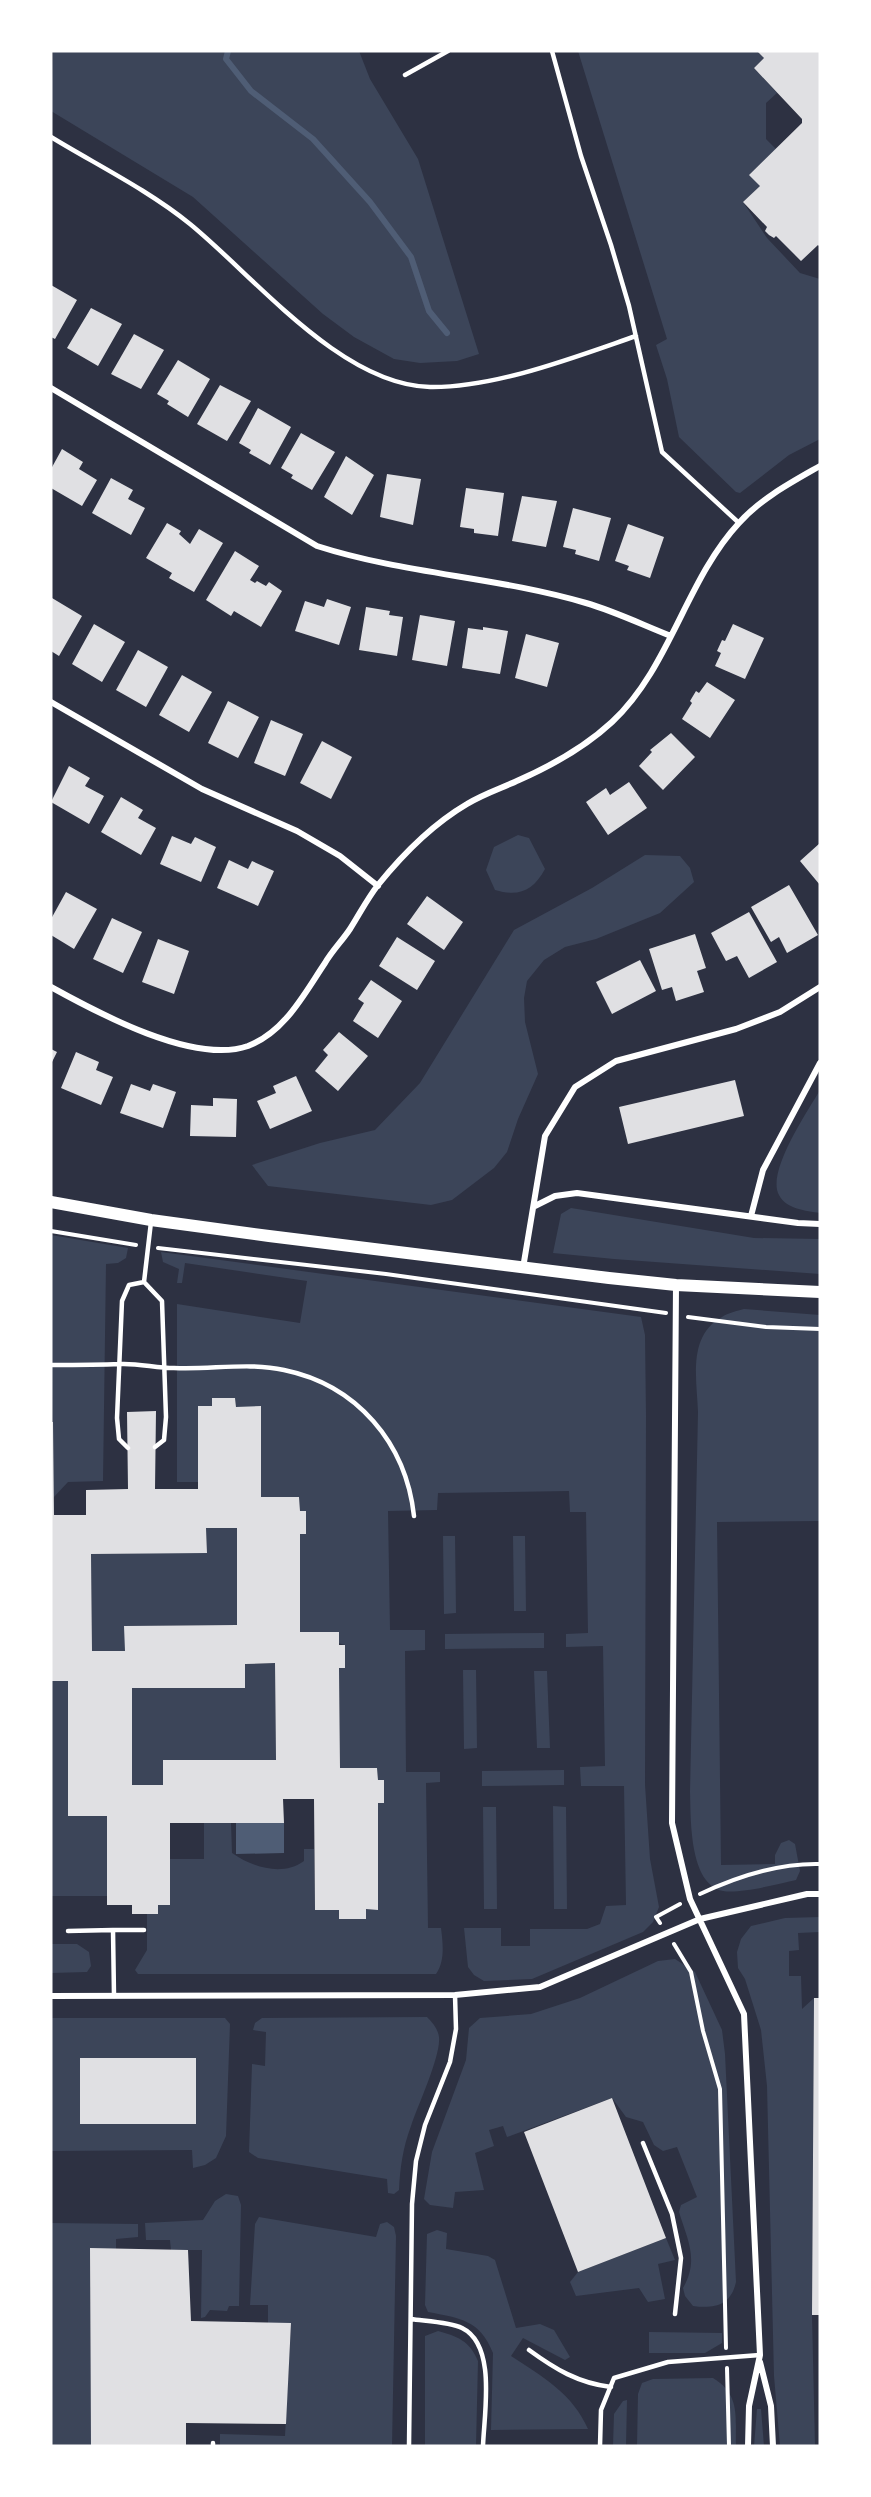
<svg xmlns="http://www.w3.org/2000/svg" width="871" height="2497" viewBox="0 0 871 2497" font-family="Figtree,sans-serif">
<rect width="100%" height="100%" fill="#2d3142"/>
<path fill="#3c4559" d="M359,51L370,79L418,159L479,354L457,361L420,363L394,359L354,337L323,314L193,197L51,111L53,51Z
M578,51H757L764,58L754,68L777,93L766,103V139L776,149L750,174L760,186L743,202L767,238L800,273L820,279V439L789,455L740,493L736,492L679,437L667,379L656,345L667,339Z
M518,835L529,838L545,869C533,891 519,897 495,890L486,870L494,847Z
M645,855L680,856L690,868L694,882L660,913L596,939L565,947L544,960L527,981L524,998L525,1022L538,1074L518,1119L507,1152L494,1168L452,1200L431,1205L268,1186L252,1165L320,1143L375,1130L420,1083L514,930L592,888Z
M820,1090V1213C806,1211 786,1209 779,1195C766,1172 808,1111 820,1090Z
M571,1208L754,1238L820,1239V1274L614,1259L553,1253L561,1214Z
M51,1235L128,1248L126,1258L118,1263L106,1264L103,1481L68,1482L53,1498Z
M161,1252L641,1317L645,1335L646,1416L645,1785L650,1859L659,1907L653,1922L643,1932L532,1979L484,1981L474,1975L468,1967L464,1928H501V1946H530V1929H587L600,1924L606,1906L626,1905L624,1786H581L580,1767L605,1766L603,1646L566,1647V1634L588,1633L586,1512H570L569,1491L438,1493L437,1510L388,1511L390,1630H425V1650L405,1651L406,1772H440V1782L426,1783L428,1928H441C443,1944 445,1961 436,1974H138L135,1970L147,1950V1914L158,1913V1905H170V1859H204V1823H231L232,1853C252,1867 282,1877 304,1861V1849H314L315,1910H339L366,1919V1909H378V1803H384V1781L378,1780L377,1768H340L339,1668L345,1667V1645L300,1632V1534H306V1511H300L299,1497H261V1407H236L235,1398H212V1406H198V1482H177V1304L300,1323L307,1281L185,1263L182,1283H177L179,1269L163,1262Z
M744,1309L820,1315V1521L717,1522L721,1865L775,1864V1855L781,1843L789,1840L795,1844L800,1871L796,1880C779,1884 739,1894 723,1891C689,1884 691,1819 690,1792L698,1412C697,1380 687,1336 722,1317C728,1313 737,1311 744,1309Z
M206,1528H237V1625L125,1626V1651H92L91,1554L207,1552Z
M443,1536H455L456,1613L444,1614Z
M513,1536H525L526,1611H514Z
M544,1633V1648L445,1649V1634Z
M275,1663L276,1760H163V1785H132V1688H245V1664Z
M463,1670H476L477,1748L464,1749Z
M534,1671H547L550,1748H537Z
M51,1681H68V1815L107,1816V1896H51Z
M564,1770V1785L482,1786V1771Z
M553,1806L566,1807L567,1909H554Z
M483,1807H496L497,1909H484Z
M820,1917V1932L798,1933L799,1950L789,1951V1976H801L802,2009L814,1998L812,2315L815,2446H780L774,2376L767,2086L761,2030L745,1979L738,1968L737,1952L741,1939L751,1926L785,1918Z
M51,1944H77L89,1952L91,1966L87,1972L51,1973Z
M675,1959L695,1972L722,2030L725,2054L736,2282C731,2305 715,2309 693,2306L685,2296L683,2288C699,2260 688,2241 679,2212L681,2205L697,2197L677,2147L663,2151L654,2145L643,2122L626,2117L612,2098L507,2137L503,2126L489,2130L494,2146L475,2153L484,2190L455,2192L453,2208L430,2205L424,2199L432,2152L466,2060L469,2028L480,2018L531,2014L580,1998L658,1961Z
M427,2017C432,2022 438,2029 439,2037C441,2056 418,2105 411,2126C403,2147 400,2168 399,2190L394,2194L388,2193L387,2179L258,2158L249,2152L252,2064L265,2066L266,2032L253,2030L255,2023L262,2018Z
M51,2018H225L230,2024L226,2136L216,2158L205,2165L193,2168L192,2150L52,2151L51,2169Z
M226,2194L238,2196L241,2205L239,2306H229L227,2311L210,2310L205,2317L201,2318L202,2250H171L170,2240H146L145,2223L203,2220L215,2201Z
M259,2217L376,2237L380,2224L387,2222L394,2227L396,2236L392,2446H220V2434L285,2436L291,2324L268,2323V2305H250L255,2224Z
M51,2223L138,2224V2237L116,2239V2249H90L91,2446H51Z
M437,2230L447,2233L446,2249L488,2256L495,2260L516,2328L540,2324L554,2330L570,2357L565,2360L523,2338L511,2356C542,2376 573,2394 588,2429L491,2430L493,2353C480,2320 460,2318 428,2312L425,2305L427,2234Z
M666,2238L675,2260L658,2264L665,2299L648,2302L639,2288L576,2296L570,2282L578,2272Z
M438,2331C457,2336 470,2341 478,2361L476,2446H425V2336Z
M649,2332L722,2333V2343L705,2353H649Z
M713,2378C741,2395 735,2417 736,2446H637L638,2394L642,2383L653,2379Z
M627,2400L626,2446H613L614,2414L623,2401Z
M757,2409H761L764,2446H754Z"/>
<path fill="#4f5d75" d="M236,1823H284V1853L236,1854Z"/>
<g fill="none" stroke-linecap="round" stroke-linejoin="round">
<path stroke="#4f5d75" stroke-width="6" d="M228,51L226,59L251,91L313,139L370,202L411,257L429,311L447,333"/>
</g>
<path fill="#e0e0e3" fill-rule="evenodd" d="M757,51H820V247L818,245L801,261L776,236L774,238L769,235L765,231L767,227L743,202L760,186L749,175L802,123V119L754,68L764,58Z
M51,285L77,300L55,339L51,337Z
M91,308L122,324L98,366L67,348Z
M134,334L164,350L141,389L111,374Z
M178,360L210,379L188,417L167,404L169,401L157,394Z
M220,385L251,401L227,441L197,424Z
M258,408L291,427L270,465L249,453L251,450L239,443Z
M301,433L335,452L312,490L291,478L293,475L281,468Z
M62,449L83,462L79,469L97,480L82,506L51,488V469Z
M346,456L374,475L352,515L324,497Z
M387,474L421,479L413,525L380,517Z
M111,478L133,490L128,499L145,508L131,535L92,513Z
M466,488L504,493L498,536L474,533V529L460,527Z
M522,496L557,501L546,547L512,541Z
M573,508L611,518L599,561L575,554L576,550L563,547Z
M167,523L181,531L179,534L190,544L199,529L223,543L194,592L169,578L172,573L146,558Z
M628,524L664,537L650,578L627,570L629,566L615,561Z
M235,551L259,566L250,580L255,583L257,581L266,586L269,582L282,591L261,627L234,611L231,616L206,600Z
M52,598L82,616L59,656L51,651Z
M327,599L351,607L339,645L295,631L305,601L324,607Z
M366,607L390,611L389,615L403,617L397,656L359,650Z
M420,615L455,621L447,666L412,660Z
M94,624L125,642L102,682L72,664Z
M733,624L764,638L745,679L715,666L721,653L717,651L722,640L725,641Z
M483,627L508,631L500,674L462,668L468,628L483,630Z
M526,634L559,643L547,687L515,678Z
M138,650L168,667L146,707L116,690Z
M182,675L212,692L189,732L159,715Z
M707,682L735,700L710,738L682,719L692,703L690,701L696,691L699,693Z
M228,701L259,717L238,758L208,743Z
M271,720L303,734L285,776L254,763Z
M671,733L695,757L663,790L639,766L652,752L650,750Z
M322,741L352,757L331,799L300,783Z
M69,766L90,778L85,786L104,796L89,824L51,802Z
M629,782L647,808L608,835L586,802L606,788L610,795Z
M121,797L143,810L138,818L156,828L141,855L101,832Z
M172,836L191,844L195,837L216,847L201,882L160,864Z
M820,843V885L800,861Z
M229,860L248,869L252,861L274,871L258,906L217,888Z
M789,885L818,935L787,953L779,937L771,942L751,907Z
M66,892L97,909L74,949L51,935V919Z
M427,896L463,922L444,950L407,924Z
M749,912L777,962L749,978L737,956L726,961L711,933Z
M112,918L142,932L123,973L93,959Z
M695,934L706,968L697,971L704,992L676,1001L672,987L662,990L649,949Z
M397,937L435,961L417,990L379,966Z
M158,939L189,951L174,994L142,982Z
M640,960L656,991L612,1014L596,982Z
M371,980L402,1001L378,1038L353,1021L364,1003L358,999Z
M339,1032L368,1056L338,1091L315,1071L328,1055L323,1050Z
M51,1049L57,1052L51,1064Z
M76,1052L99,1062L96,1070L113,1077L101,1105L61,1088Z
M296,1076L312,1111L270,1129L257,1101L276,1093L273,1086Z
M735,1080L744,1116L628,1144L619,1107Z
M131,1084L150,1091L153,1084L176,1092L163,1128L120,1113Z
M213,1098L237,1099L236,1137L190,1136L191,1105L213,1106Z
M212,1398H235L236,1407L261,1406V1497H299L300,1511H306V1534H300V1632H339V1645H345V1668H339L340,1768H377L378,1780H384V1803H378V1910L366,1909V1919H339V1910H315L314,1799H283L284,1823H170V1905H158V1914H132V1905H107V1816H68V1681H51V1422H53L54,1515H86V1490L128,1489L127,1412L156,1411L155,1489H198V1406H212ZM206,1528H237V1625L124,1626L125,1651H92L91,1554L207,1553ZM275,1663L276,1760H163V1785H132V1688H245V1664Z
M814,1998H820V2315H812Z
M80,2058H196V2124H80Z
M612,2098L666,2238L578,2272L524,2132Z
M90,2248L188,2250L191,2321L291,2323L286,2424L186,2423V2446H91Z"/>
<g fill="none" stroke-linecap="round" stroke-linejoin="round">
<path stroke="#fff" stroke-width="4" d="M51,1231L136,1245
M158,1248L386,1274L666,1313
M688,1317L766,1327L820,1329
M700,1894C736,1877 780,1863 820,1864
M660,1923L656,1917L680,1904
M674,1944L691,1972L703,2031L720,2089L726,2348
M727,2368L729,2446"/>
<path stroke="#fff" stroke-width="4.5" d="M552,51L581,156L611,245L629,306L662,452L739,523
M405,75L448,51
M51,137C97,165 148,190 190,224C255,277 341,385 430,387C495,388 575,357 636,336
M144,1282L162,1301L166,1417L164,1440L155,1447
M51,1365C74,1365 97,1365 120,1364C138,1363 156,1368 174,1368C210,1370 248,1362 284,1370C357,1385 406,1443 414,1516
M128,1448L119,1439L117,1418L122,1301L129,1285L144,1282L151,1222
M113,1930H144
M68,1931L113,1930L114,1996
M643,2143L672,2214L681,2258L675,2314
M411,2319C424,2321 450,2322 462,2328C497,2345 484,2414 483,2446
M529,2350C555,2369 578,2383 611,2387
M213,2443V2446
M409,2446L412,2204L416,2161L425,2125L450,2062L456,2029L455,1995
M600,2446L601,2410L614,2378L668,2362L760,2355"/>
<path stroke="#fff" stroke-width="6" d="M51,388L317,546C404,574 498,577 586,603C614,611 643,625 671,636
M51,702L202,789L297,831L340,856L378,886
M51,987C98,1013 194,1065 248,1046C285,1032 304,994 325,963C332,951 342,941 350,929C359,915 367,899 378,885C403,854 433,824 467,804C483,794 502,788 519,780C553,765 585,747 612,722C670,668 686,580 739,523C760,499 792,482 820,466
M535,1206L555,1196L577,1193L798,1223L820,1224
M751,1216L763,1170L820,1063
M523,1268L545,1136L575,1087L616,1061L736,1029L780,1012L820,987
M676,1285L672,1823L690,1899L744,2014L760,2355L749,2406L748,2446
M51,1996L455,1995L540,1987L700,1919L807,1894H820
M760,2362L771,2406L773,2446"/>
<path stroke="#fff" stroke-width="12" d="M51,1202L151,1220L269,1236L609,1278L676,1285L820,1292"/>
</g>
<rect width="871" height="2497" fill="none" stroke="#ffffff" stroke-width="105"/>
</svg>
